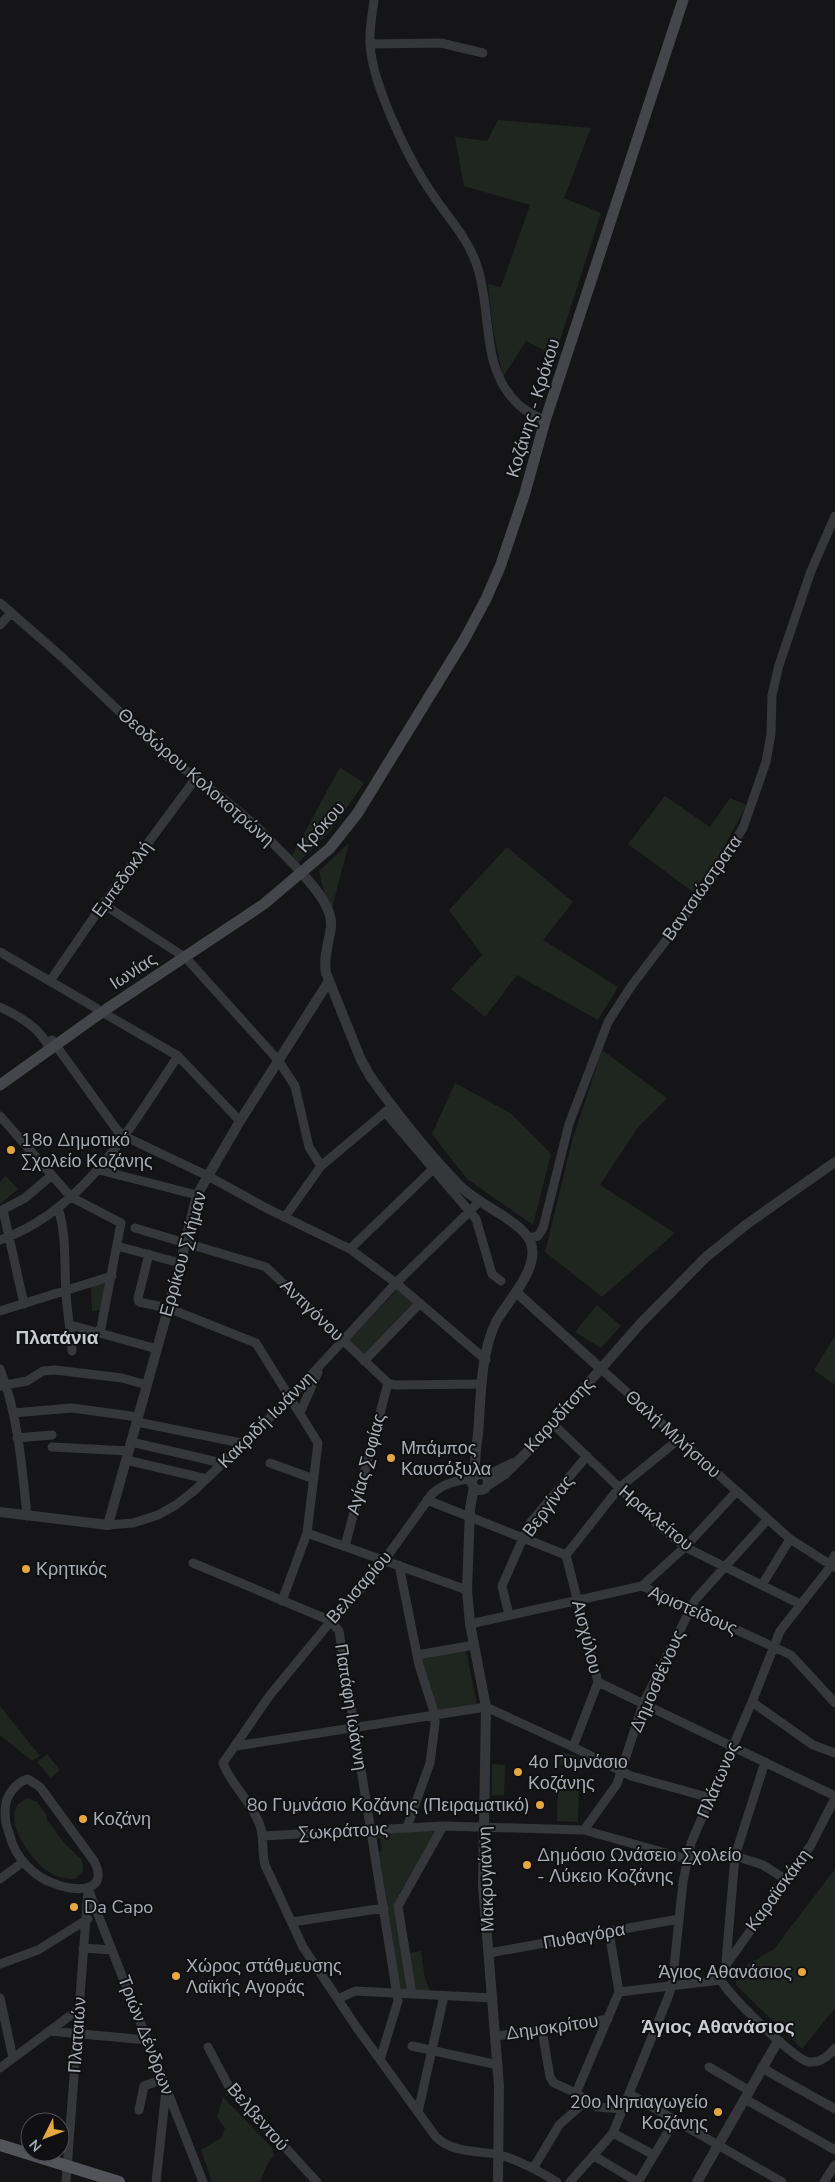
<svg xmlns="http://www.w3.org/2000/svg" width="835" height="2182" viewBox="0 0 835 2182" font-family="'Nunito Sans',sans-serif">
<rect width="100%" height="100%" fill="#151517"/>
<path fill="#1f2620" d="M498,120L591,128L564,198L601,213L555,356L526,341L503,377L493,329L488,284L501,287L530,205L464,186L455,137L487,141Z
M340,767L364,783L331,830L298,863L292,856Z
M665,796L710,827L730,798L747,805L717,859L693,892L628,844Z
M349,843L332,908L325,896L319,871Z
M507,847L573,902L543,940L618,987L598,1020L517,975L485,1017L451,989L482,955L449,910Z
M602,1050L667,1098L639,1126L600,1185L675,1233L602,1297L545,1252L572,1141Z
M455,1083L510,1113L551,1154L533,1225L467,1179L432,1134Z
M6,1176L18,1189L0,1204V1181Z
M106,1282L100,1310L92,1311L91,1286Z
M398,1289L414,1305L364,1356L348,1341Z
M597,1305L621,1326L601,1348L575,1332Z
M835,1336V1385L814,1370Z
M466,1650L477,1705L437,1711L421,1658Z
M0,1706L40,1756L32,1761L0,1735Z
M562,1752L582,1758L579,1770L559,1764Z
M47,1754L60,1770L51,1778L37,1762Z
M492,1764L505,1765L504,1795H492Z
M558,1784L579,1785L578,1822L557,1821Z
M28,1798L37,1802L46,1814L47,1820L65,1844L82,1860L83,1871L75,1879C66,1879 57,1877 49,1872C33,1862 7,1827 16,1808C18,1803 24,1800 28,1798Z
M436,1830L398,1896L395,1905L408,1989H400L379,1852L382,1851L380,1838H376V1834Z
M835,1869V2008L802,2049L736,1985L737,1971L774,1949Z
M421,1951L425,1979L430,1990H416L409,1953Z
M223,2097L272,2148L274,2155L267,2165L260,2182H212L201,2150L221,2138L225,2128L217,2117Z"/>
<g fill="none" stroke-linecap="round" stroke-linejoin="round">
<path stroke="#36373b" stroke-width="9" d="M374,0C372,15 369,31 370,45C373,86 409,161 433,195C449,219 468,238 477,266C493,312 479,369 519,405C526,412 537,416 545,421
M370,44L441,43L483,53
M0,603L63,658L164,754L225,800L257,827L301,872
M0,625L11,613
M103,904L186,958L278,1060L295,1086L309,1147L321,1166
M0,952L96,1008
M50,981L103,904L196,778
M0,1007C21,1017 40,1028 50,1049
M102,1012L178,1056L240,1121
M52,1040L117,1130L124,1136L208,1176L268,1209L350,1249L396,1283L486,1360
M385,1112L476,1219L492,1274L501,1281
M0,1116L71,1197L121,1223L100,1333
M99,1170L197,1195
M58,1208C67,1236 64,1264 66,1293C67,1312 71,1331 72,1351
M3,1210L24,1304
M0,1211L25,1198L52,1175
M285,1217L321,1166L390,1108
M135,1228L266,1267L388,1383L395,1385L482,1384
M529,1238L538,1236L543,1228L569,1124L608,1022L632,985L699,897L743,828L766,762L771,734L772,695L779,665L811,571L835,516
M0,1240C85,1210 131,1126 178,1056
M117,1246L180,1263
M350,1249L433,1169
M149,1254L138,1298L139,1302L168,1308L256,1343L318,1443L307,1533L282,1601
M0,1311L112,1276
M71,1325L157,1349
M364,1361L420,1303
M600,1368L790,1539L834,1567
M0,1369C18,1414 22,1467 27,1516
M0,1386L27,1381L43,1371L55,1370L122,1378L147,1385
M13,1413L72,1408L138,1417
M300,1413L318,1372
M137,1422L241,1443
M553,1424L656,1523L685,1547L800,1604
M17,1438L52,1435
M131,1442L222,1463
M52,1447L129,1451
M126,1460L207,1479
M270,1463L314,1479
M473,1479C459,1479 442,1484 432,1494L373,1576L331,1621L270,1695L223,1763C231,1785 251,1801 259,1823C265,1836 261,1850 265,1865L303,1947L357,2028L436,2137C454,2154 478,2150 500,2155C521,2161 539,2171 557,2182
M427,1500L566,1555
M108,1525L133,1523L158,1515L176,1505L195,1490L290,1398L396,1283L479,1202
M307,1533L467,1590
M345,1546L388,1383
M566,1555L598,1682L573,1747
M566,1555L619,1488L679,1439
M193,1563L331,1621L339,1631L398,2001L380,2060
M399,1565L419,1665L435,1715V1724L430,1763L407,1827
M762,1585L790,1539
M642,1586L685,1547L737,1491
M509,1615L502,1586L523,1538L531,1522L587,1456
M470,1624L642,1586L791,1655L835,1703
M417,1655L474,1645
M598,1682L835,1796
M752,1702L813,1745L835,1753
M236,1746L486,1707L573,1747L631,1776L711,1798
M28,1779L40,1787L94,1861C111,1894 72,1892 53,1883C43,1880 34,1873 27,1866C18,1857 12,1845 9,1833C5,1823 4,1814 6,1803C8,1793 18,1781 28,1779Z
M584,1830L617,1784L643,1704L695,1600L768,1519
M263,1836L443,1826L584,1830L687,1859L735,1856L763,1865L785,1879
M0,1879L23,1862
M88,1889L203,2182
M292,1922L384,1908
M83,1948L112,1950
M489,1953L679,1919
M726,1962L735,1856L765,1762
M0,1964L38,1950L88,1919
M721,1980V1973L726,1965L811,1845L835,1798
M721,1980C727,1994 796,2061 809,2062C821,2063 829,2056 835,2048
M619,1992L721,1980
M412,1994L398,1906L443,1826
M0,1998L13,2058
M338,1999L355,1991L493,1998
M542,2030L550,2077L554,2083L576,2093L597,2107L623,2109
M49,2031L147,2040
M496,2036L565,2027L608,2019
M412,2046L498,2065
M208,2047L228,2085L317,2182
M709,2067L750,2091
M0,2068L79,2009
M762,2068L835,2109
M576,2093L619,1992L609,1932
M630,2094L782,2182
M745,2099L835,2150
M139,2110L144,2086L163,2079
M418,2112L444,1996
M613,2133L654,2155
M594,2156L638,2182
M534,2167L559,2125L586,2101
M66,2182L88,1891
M156,2182L166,2090
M570,2182L613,2133L667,2000L672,1986L683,1882L691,1843L752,1702L780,1631L827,1571L835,1555
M638,2182L675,2120
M824,2182L835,2165"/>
<path stroke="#36373b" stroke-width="10" d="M301,872C313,886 333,907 331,927C329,943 323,957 326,973L361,1060L370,1076C397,1114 427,1152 459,1185C477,1204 520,1220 530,1241C542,1267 507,1301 496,1322C480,1354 481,1400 478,1434C476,1449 474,1461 475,1476
M516,1292L600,1368
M472 1482a8 8 0 1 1 16 0a8 8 0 1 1-16 0Z
M486,1476L513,1463
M488,1485L505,1474L533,1446L641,1323L706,1257L747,1224L835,1162
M474,1487L470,1509L467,1590L470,1624L486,1707L483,1885L499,2086L498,2182
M0,1512L108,1525L177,1277L197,1195L240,1121L329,981
M697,2182L778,2041"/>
<path stroke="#44464b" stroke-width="11" d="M0,1085L102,1012L264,904L330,848L357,814L464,640L486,599L500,567L524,496L545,421L683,0"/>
<path stroke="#52545a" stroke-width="12" d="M0,2145L119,2182"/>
</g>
<g fill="#e5a73f" stroke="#101012" stroke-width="2">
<circle cx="11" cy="1150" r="5"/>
<circle cx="391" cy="1458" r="5"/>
<circle cx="26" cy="1569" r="5"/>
<circle cx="518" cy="1772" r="5"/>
<circle cx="540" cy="1805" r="5"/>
<circle cx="83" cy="1819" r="5"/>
<circle cx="527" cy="1865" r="5"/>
<circle cx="74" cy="1907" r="5"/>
<circle cx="802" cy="1972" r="5"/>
<circle cx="176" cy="1976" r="5"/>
<circle cx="718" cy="2112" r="5"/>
</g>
<g text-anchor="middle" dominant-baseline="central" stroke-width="4" stroke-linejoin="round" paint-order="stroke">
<g font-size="18" fill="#a8adb6" stroke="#101012">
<text transform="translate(533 408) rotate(-73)">Κοζάνης - Κρόκου</text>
<text transform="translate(196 777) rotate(41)">Θεοδώρου Κολοκοτρώνη</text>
<text transform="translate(321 827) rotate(-48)">Κρόκου</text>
<text transform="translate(122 879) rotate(-54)">Εμπεδοκλή</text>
<text transform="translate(702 888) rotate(-55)">Βαντσιώστρατα</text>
<text transform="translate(133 971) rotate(-33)">Ιωνίας</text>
<text transform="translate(183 1254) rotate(-74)">Ερρίκου Σλήμαν</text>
<text transform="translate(312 1310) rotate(44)">Αντιγόνου</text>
<text transform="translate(559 1415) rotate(-48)">Καρυδίτσης</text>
<text transform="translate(266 1420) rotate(-45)">Κακριδή Ιωάννη</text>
<text transform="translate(673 1434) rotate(42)">Θαλή Μιλήσιου</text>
<text transform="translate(366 1464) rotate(-75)">Αγίας Σοφίας</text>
<text transform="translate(548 1506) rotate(-53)">Βεργίνας</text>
<text transform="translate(656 1518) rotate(40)">Ηρακλείτου</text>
<text transform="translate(359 1587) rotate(-49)">Βελισαρίου</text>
<text transform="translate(693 1610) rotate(24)">Αριστείδους</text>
<text transform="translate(587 1637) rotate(76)">Αισχύλου</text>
<text transform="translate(657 1681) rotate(-66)">Δημοσθένους</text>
<text transform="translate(351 1707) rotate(81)">Παπάφη Ιωάννη</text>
<text transform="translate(718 1780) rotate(-67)">Πλάτωνος</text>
<text transform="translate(343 1831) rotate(-3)">Σωκράτους</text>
<text transform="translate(486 1879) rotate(-92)">Μακρυγιάννη</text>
<text transform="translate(778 1890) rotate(-54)">Καραϊσκάκη</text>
<text transform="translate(584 1936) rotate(-10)">Πυθαγόρα</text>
<text transform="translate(552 2027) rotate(-8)">Δημοκρίτου</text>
<text transform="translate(77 2035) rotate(-86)">Πλαταιών</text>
<text transform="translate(146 2035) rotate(69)">Τριών Δένδρων</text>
<text transform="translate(258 2117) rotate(49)">Βελβεντού</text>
</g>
<g font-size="18" fill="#a8adb6" stroke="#101012" text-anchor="start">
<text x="21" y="1140">18ο Δημοτικό<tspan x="21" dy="21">Σχολείο Κοζάνης</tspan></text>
<text x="401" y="1448">Μπάμπος<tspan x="401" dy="21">Καυσόξυλα</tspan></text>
<text x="36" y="1569">Κρητικός</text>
<text x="528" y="1762">4ο Γυμνάσιο<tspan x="528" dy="21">Κοζάνης</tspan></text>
<text x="530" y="1805" text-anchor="end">8ο Γυμνάσιο Κοζάνης (Πειραματικό)</text>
<text x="93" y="1819">Κοζάνη</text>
<text x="537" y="1855">Δημόσιο Ωνάσειο Σχολείο<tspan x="537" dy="21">- Λύκειο Κοζάνης</tspan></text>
<text x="84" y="1907">Da Capo</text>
<text x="186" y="1966">Χώρος στάθμευσης<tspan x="186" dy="21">Λαϊκής Αγοράς</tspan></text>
<text x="792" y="1972" text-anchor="end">Άγιος Αθανάσιος</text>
<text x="708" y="2102" text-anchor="end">20ο Νηπιαγωγείο<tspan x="708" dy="21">Κοζάνης</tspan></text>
</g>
<g font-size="19" font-weight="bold" fill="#c8cbd2" stroke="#101012">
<text x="57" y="1338">Πλατάνια</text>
<text x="718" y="2027">Άγιος Αθανάσιος</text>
</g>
</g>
<g transform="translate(45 2137) rotate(228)"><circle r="24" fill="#101012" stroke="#4d4f54"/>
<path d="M0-4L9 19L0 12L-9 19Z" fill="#e5a73f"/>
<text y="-8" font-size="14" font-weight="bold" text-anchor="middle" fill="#a8adb6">N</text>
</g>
</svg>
